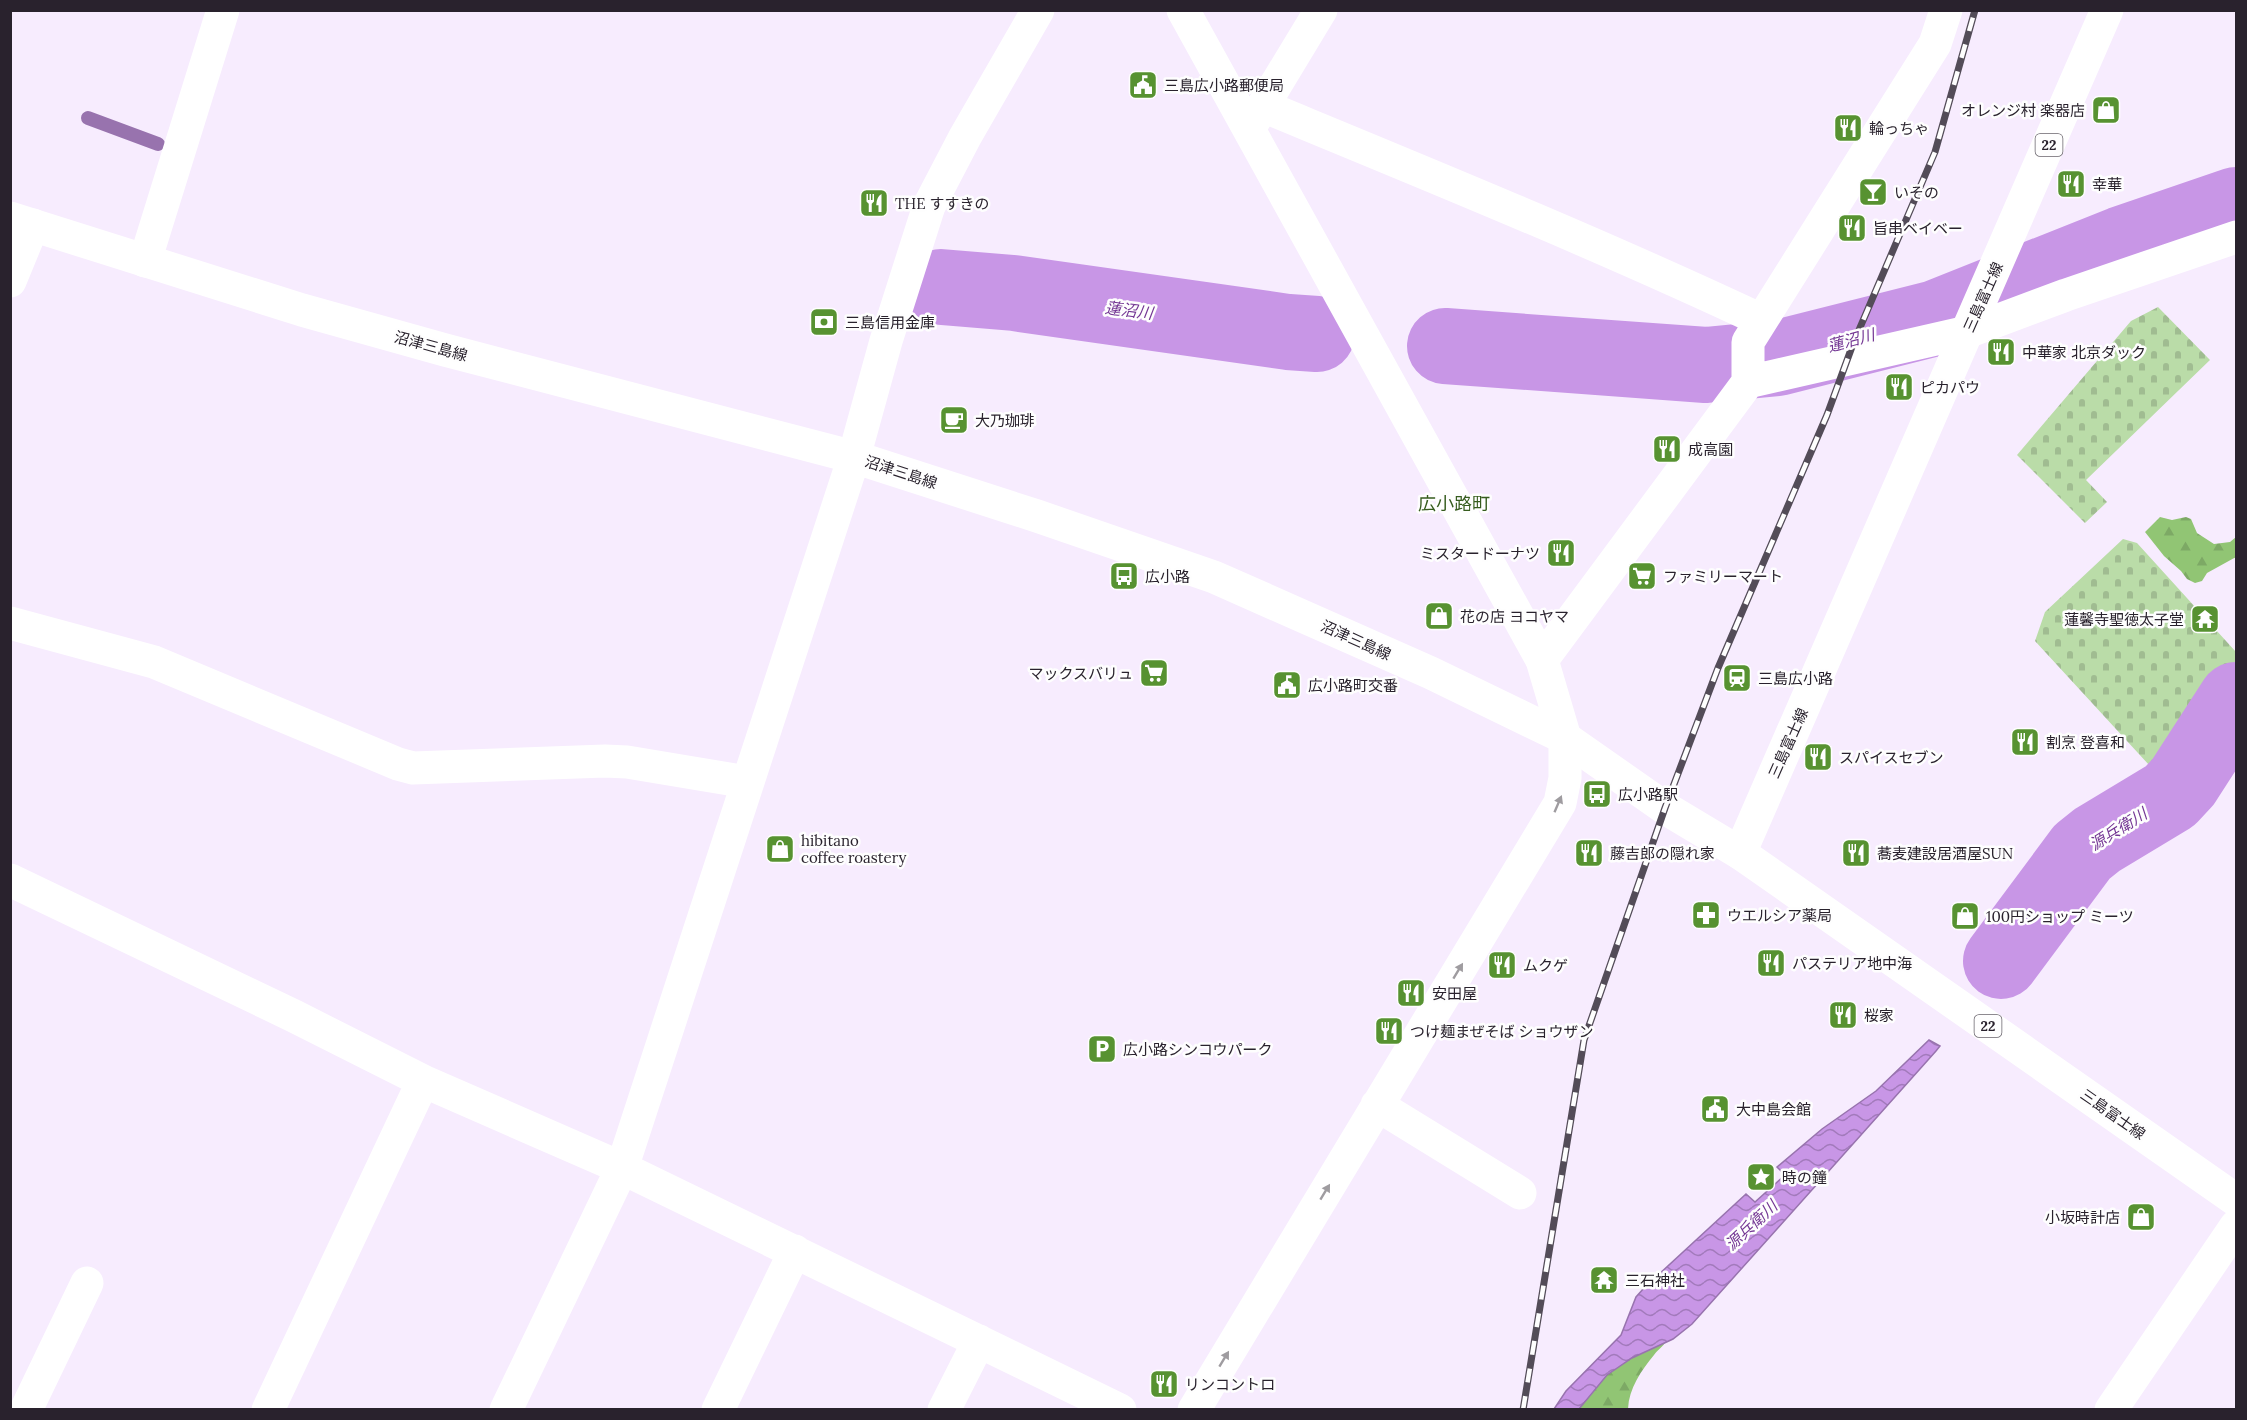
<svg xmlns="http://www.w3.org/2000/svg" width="2247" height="1420" viewBox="0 0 2247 1420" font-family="Lora,'Noto Sans JP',serif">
<defs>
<pattern id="forest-firs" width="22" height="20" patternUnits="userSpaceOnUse" patternTransform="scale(1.5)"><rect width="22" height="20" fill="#91c574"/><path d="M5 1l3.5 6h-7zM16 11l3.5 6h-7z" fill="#7da965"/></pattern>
<pattern id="cemetery-stones" width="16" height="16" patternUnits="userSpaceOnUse" patternTransform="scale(1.5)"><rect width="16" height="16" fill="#badca8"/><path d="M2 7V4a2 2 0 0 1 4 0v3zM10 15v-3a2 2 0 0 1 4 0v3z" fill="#a0bc91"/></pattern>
<pattern id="water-waves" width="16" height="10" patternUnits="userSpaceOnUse" patternTransform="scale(1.5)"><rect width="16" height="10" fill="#c896e6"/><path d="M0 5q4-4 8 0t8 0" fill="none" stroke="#a27abb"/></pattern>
</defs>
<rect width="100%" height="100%" fill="#f7ecfe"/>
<path fill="url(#forest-firs)" d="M2160,517L2172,520L2186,517L2191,519L2197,533L2214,544L2230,542L2236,537V557L2207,573L2202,581L2195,583L2187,579L2181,571L2164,556L2145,532Z
M1668,1337C1664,1347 1660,1347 1654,1355C1641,1371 1629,1388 1628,1409L1575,1410L1602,1374Z"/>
<path fill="url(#cemetery-stones)" d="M2158,307L2210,360L2086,480L2107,502L2085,523L2017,455L2131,321Z
M2123,539L2137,543L2236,652V669L2201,711L2161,778L2035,641L2045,612Z"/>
<path fill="url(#water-waves)" stroke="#9873ae" stroke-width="1.5" d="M2236,685V721L2193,790C2177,809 2146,814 2125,827L2121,819L2160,796L2176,778Z
M1929,1040L1940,1046L1936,1051L1692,1324L1673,1339L1632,1358L1607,1375L1579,1409H1554L1566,1391L1621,1335L1636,1297L1644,1288L1746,1194L1755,1202L1785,1175L1777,1167L1822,1129L1876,1091Z"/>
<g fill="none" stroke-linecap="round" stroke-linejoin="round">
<path stroke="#9873ae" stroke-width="14" d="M88,118L158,144"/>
<path stroke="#c896e6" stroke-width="76" d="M941,287L1014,293L1288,332L1317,334
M1445,346L1706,365L1778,358L1936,318L2122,244L2236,205
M2001,961L2082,852L2097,840L2170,796L2183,782L2236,700"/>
<path stroke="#fff" stroke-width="33" d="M1263,106C1430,175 1597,243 1761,320
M1252,124L1321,10
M145,261L223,10
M10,281L33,225
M1748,382L1967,332L2066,295L2236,237
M854,457L886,341L929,206L965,137L1038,10
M10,623L154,662L398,764L413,768L605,761L627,762L747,782
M1542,660L1748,382V342L1935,44L1946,10
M10,880L294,1016L423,1081L622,1168L1120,1410
M1377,1105L1520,1193
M26,1410L87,1283
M268,1410L423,1081
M718,1410L795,1251
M944,1410L979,1341
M1194,1410L1560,803L1565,778V738
M2111,1410L2236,1226"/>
<path stroke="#fff" stroke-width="33" d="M1183,10L1542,660L1565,738
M10,218L302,310L445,350L854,457L1037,516L1214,577L1431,673L1565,738L1665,808L1740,853
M506,1410L622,1168L854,457"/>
<path stroke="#fff" stroke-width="33" d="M2107,10L1740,853L2236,1200"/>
<g stroke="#534c58" stroke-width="7">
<path id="rail" d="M1523,1410L1584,1040L1665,808L1718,668L1827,415L1853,344L1935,152L1975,10"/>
</g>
<use href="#rail" stroke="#fefefe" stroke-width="4.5" stroke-dasharray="14" stroke-linecap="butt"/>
</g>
<defs><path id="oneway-solid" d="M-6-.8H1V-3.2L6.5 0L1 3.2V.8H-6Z" transform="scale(1.5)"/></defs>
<g fill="#9f9ca0">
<use href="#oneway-solid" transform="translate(1558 804) rotate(-67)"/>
<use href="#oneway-solid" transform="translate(1458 971) rotate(-59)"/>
<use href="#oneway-solid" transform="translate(1325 1192) rotate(-59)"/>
<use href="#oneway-solid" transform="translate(1224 1359) rotate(-59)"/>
</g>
<defs>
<g id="civic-square" transform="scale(1.5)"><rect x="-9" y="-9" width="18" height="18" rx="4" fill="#579231" stroke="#fefefe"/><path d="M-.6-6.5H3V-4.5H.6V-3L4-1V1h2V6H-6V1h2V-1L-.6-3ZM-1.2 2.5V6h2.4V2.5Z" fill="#fff"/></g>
<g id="shop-square" transform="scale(1.5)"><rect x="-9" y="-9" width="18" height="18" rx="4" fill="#579231" stroke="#fefefe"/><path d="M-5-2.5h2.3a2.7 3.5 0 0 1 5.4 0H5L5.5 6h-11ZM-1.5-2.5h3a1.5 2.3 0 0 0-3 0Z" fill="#fff"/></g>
<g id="restaurant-square" transform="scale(1.5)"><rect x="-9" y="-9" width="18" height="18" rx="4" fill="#579231" stroke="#fefefe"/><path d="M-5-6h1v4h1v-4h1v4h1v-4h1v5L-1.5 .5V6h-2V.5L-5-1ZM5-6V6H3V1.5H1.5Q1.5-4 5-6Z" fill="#fff"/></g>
<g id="bar-square" transform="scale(1.5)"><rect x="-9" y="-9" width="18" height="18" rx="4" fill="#579231" stroke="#fefefe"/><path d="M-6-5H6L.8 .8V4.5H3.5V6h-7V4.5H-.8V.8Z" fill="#fff"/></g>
<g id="bank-square" transform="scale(1.5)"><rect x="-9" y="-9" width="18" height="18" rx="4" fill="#579231" stroke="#fefefe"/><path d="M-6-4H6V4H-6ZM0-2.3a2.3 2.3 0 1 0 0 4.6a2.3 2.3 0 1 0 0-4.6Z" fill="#fff"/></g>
<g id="cafe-square" transform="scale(1.5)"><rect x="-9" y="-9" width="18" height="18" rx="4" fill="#579231" stroke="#fefefe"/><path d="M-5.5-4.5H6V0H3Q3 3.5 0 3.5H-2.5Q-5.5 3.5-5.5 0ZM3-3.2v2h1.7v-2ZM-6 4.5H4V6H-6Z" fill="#fff"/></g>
<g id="bus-square" transform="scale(1.5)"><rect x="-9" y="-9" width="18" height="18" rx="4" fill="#579231" stroke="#fefefe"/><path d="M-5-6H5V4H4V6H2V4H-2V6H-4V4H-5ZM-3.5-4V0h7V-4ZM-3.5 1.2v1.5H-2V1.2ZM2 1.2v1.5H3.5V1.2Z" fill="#fff"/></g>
<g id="supermarket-square" transform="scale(1.5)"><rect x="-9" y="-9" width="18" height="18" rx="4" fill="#579231" stroke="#fefefe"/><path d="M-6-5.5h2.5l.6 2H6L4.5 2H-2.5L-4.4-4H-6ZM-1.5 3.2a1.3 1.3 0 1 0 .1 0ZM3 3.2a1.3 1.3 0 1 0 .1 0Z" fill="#fff"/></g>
<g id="temple-square" transform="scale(1.5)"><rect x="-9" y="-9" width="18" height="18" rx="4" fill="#579231" stroke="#fefefe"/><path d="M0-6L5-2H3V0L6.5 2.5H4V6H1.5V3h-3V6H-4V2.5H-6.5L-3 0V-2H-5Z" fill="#fff"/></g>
<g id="station-square" transform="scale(1.5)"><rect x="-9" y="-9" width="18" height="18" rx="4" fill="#579231" stroke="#fefefe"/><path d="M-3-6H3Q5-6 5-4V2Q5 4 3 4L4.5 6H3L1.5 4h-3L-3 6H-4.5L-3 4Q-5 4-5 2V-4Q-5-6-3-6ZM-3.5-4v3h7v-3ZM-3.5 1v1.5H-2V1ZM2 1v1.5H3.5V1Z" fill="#fff"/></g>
<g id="pharmacy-square" transform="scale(1.5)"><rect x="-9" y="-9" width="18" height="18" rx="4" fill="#579231" stroke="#fefefe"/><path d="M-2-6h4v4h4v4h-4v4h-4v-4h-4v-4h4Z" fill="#fff"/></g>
<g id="parking-square" transform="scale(1.5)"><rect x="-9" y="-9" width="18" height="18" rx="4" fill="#579231" stroke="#fefefe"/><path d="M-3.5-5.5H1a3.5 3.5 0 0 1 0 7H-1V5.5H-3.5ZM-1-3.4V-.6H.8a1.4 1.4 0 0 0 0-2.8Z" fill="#fff"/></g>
<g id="sight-square" transform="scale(1.5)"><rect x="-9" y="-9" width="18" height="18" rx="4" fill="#579231" stroke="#fefefe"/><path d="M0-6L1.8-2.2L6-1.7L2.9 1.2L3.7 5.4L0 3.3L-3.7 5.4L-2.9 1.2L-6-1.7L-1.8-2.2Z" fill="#fff"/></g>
</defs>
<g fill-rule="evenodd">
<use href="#civic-square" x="1143" y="85"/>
<use href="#shop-square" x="2106" y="110"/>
<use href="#restaurant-square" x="1848" y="128"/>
<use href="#restaurant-square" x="2071" y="184"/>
<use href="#bar-square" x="1873" y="192"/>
<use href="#restaurant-square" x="874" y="203"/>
<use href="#restaurant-square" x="1852" y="228"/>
<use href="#bank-square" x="824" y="322"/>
<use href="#restaurant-square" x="2001" y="352"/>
<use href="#restaurant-square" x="1899" y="387"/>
<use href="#cafe-square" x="954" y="420"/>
<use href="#restaurant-square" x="1667" y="449"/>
<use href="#restaurant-square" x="1561" y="553"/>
<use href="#bus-square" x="1124" y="576"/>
<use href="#supermarket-square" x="1642" y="576"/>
<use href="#shop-square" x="1439" y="616"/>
<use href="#temple-square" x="2205" y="619"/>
<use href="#supermarket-square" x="1154" y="673"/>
<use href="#station-square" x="1737" y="678"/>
<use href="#civic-square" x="1287" y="685"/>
<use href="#restaurant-square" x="2025" y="742"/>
<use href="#restaurant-square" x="1818" y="757"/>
<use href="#bus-square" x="1597" y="794"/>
<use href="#shop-square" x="780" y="849"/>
<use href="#restaurant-square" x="1589" y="853"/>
<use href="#restaurant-square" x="1856" y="853"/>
<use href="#pharmacy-square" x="1706" y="915"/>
<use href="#shop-square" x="1965" y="916"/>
<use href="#restaurant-square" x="1771" y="963"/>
<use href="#restaurant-square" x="1502" y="965"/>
<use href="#restaurant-square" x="1411" y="993"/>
<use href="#restaurant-square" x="1843" y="1015"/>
<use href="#restaurant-square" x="1389" y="1031"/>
<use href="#parking-square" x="1102" y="1049"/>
<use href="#civic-square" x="1715" y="1109"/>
<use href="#sight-square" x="1761" y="1177"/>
<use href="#shop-square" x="2141" y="1217"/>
<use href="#temple-square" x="1604" y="1280"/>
<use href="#restaurant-square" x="1164" y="1384"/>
</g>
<g text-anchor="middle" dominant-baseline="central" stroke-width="5" stroke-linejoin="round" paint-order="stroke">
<g fill="#fefefe" stroke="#69646c" stroke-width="1.5">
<rect x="2035.5" y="134" width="27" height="22" rx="4.5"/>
<rect x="1974.5" y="1015" width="27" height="22" rx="4.5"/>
</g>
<g font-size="14" font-weight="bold" fill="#29222d">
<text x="2049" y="145">22</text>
<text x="1988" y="1026">22</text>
</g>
<g font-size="15" fill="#29222d" stroke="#fefefe" text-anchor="start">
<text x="1164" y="85">三島広小路郵便局</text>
<text x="2085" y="110" text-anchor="end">オレンジ村 楽器店</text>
<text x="1869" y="128">輪っちゃ</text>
<text x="2092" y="184">幸華</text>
<text x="1894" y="192">いその</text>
<text x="895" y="203">THE すすきの</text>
<text x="1873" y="228">旨串ベイベー</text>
<text x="845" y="322">三島信用金庫</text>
<text x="2022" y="352">中華家 北京ダック</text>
<text x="1920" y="387">ピカパウ</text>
<text x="975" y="420">大乃珈琲</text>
<text x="1688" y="449">成高園</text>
<text x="1540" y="553" text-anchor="end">ミスタードーナツ</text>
<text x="1145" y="576">広小路</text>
<text x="1663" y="576">ファミリーマート</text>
<text x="1460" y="616">花の店 ヨコヤマ</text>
<text x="2184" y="619" text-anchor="end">蓮馨寺聖徳太子堂</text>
<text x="1133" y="673" text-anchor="end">マックスバリュ</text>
<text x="1758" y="678">三島広小路</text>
<text x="1308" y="685">広小路町交番</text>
<text x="2046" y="742">割烹 登喜和</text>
<text x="1839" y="757">スパイスセブン</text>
<text x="1618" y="794">広小路駅</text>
<text x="801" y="840">hibitano<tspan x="801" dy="17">coffee roastery</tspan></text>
<text x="1610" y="853">藤吉郎の隠れ家</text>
<text x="1877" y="853">蕎麦建設居酒屋SUN</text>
<text x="1727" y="915">ウエルシア薬局</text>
<text x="1986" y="916">100円ショップ ミーツ</text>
<text x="1792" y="963">パステリア地中海</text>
<text x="1523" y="965">ムクゲ</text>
<text x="1432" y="993">安田屋</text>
<text x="1864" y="1015">桜家</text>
<text x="1410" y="1031">つけ麺まぜそば ショウザン</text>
<text x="1123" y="1049">広小路シンコウパーク</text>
<text x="1736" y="1109">大中島会館</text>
<text x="1782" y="1177">時の鐘</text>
<text x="2120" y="1217" text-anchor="end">小坂時計店</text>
<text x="1625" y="1280">三石神社</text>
<text x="1185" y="1384">リンコントロ</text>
</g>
<g font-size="15" fill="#29222d" stroke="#fefefe">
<text transform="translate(1983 297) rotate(-66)">三島富士線</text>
<text transform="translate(431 346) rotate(15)">沼津三島線</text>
<text transform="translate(901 472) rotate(18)">沼津三島線</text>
<text transform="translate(1356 640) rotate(24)">沼津三島線</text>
<text transform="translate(1788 743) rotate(-66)">三島富士線</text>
<text transform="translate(2113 1114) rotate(35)">三島富士線</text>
</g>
<g font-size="16" font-style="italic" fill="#743794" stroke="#fefefe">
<text transform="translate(1129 310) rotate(7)">蓮沼川</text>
<text transform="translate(1851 340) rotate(-15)">蓮沼川</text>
<text transform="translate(2118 829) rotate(-32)">源兵衛川</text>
<text transform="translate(1751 1225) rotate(-43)">源兵衛川</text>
</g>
<g font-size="18" fill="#365c1e" stroke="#fefefe">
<text x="1454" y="503">広小路町</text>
</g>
</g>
<rect width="2247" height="1420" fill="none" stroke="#29222d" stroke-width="24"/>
</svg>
